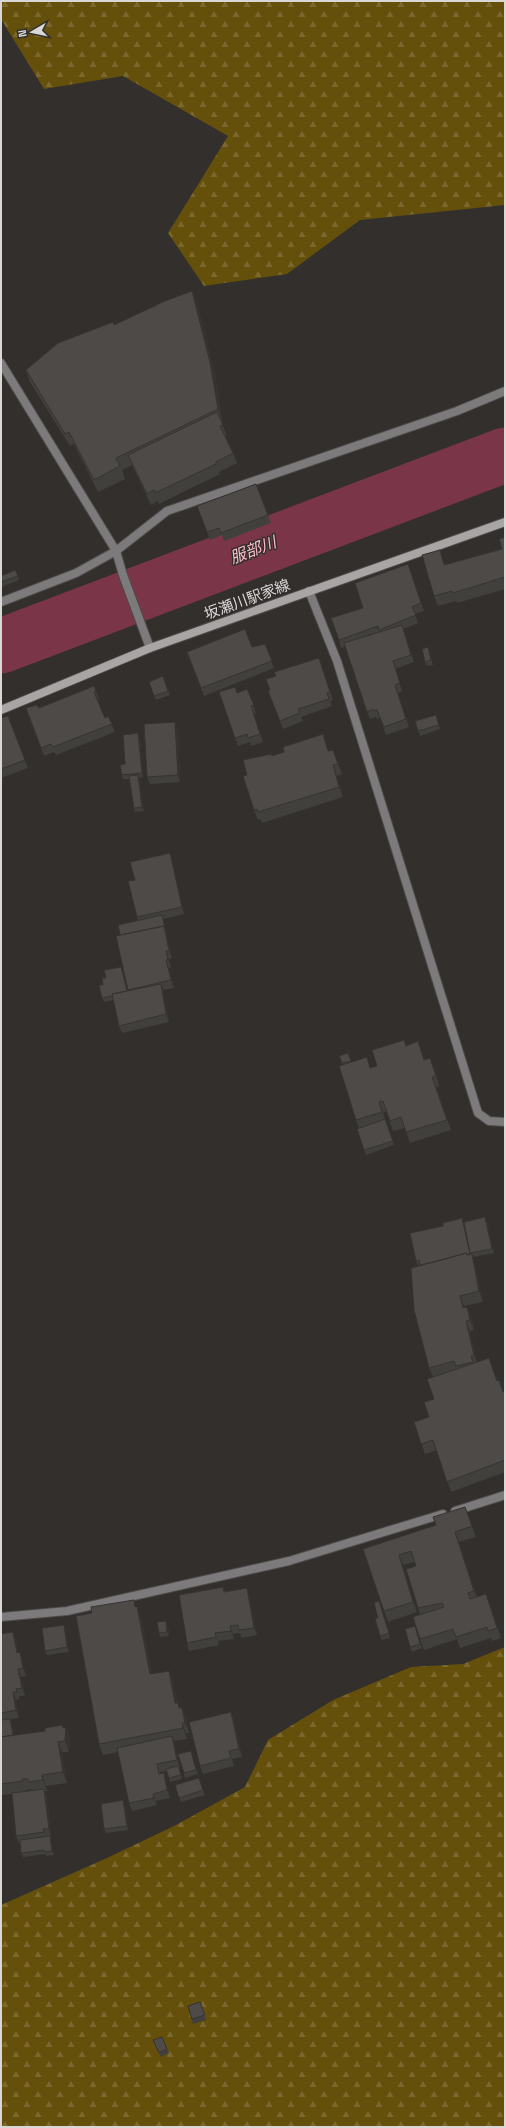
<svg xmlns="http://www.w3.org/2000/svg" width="506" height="2128" viewBox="0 0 506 2128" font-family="'Space Grotesk','Noto Sans JP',sans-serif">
<defs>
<pattern id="forest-firs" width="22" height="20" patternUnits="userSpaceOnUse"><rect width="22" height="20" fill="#64500b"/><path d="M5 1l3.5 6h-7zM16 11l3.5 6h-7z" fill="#7a682e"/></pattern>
</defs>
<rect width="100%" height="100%" fill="#322f2d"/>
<path fill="url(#forest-firs)" d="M1,1H505V205L360,220L287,274L204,286L168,233L228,136L123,76L44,89L1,19Z
M505,1647V2127H1V1905L107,1858L176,1825L245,1787L268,1740L333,1700L411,1667L463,1664Z"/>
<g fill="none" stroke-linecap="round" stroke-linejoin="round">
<path stroke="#7a3648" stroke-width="55" d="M1,646L505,455"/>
<g stroke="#4d4a48" stroke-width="10">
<path id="minor" d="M1,363L116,551L123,575L150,648
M309,591L337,661L478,1113L489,1121L505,1122
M1,602L76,573L116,551L167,511L457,411L505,391
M455,1511L505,1495
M1,1617L67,1611L289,1561L443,1514"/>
</g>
<g stroke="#4d4a48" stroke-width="10">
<path id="secondary" d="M1,710L150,648L505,522"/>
</g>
<use href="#minor" stroke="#7c7a7a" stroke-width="8"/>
<use href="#secondary" stroke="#a8a5a4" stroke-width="8"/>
</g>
<path fill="#42403d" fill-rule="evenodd" d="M192,291L197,303L215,374L222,421L221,422L227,435L225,436L233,453L237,463L219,472L220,474L159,504L158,501L151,505L132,465L122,470L125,479L98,492L74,444L70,446L30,382L26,370L114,325Z
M256,484L271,523L224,541L222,535L210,540L197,506Z
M505,537V589L457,603L456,601L438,606L434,596L444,560L445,565L502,549Z
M411,572L424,611L415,614L418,623L403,629L414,662L395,669L402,691L398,693L409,727L386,735L380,718L377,719L376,717L370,719L345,647L341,648L339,640L363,608Z
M1,576H18L19,580L1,587Z
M265,644L274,668L204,696L187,652L252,647Z
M429,652L433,665L427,666L425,662Z
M319,658L333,700L330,701L332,706L301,717L303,721L283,729L268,691Z
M163,676L170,695L156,700L149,682Z
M94,686L99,699H97L105,718L108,716L115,732L56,755L54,752L44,756L26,708H39Z
M247,689L256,713L254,714L263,742L251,746L250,742L238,746L219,692L237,693Z
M436,715L440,729L420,736L415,721Z
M8,716L28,768L1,778V718Z
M178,729L180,782L150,784L147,777Z
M138,733L140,738L143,777L139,778L144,811L135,812L134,808L129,779H123L122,775L125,764Z
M323,734L328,751L333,750L342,774L337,776L343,797L262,823L260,819L258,820L254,810L247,775L272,756L284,752Z
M170,853L172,861L184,914L163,919L172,958L169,959L171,967L169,968L174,988L163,990L169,1022L122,1033L119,1026L114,1000L104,1002L102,998L103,985L106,978L121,967L123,971L127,991H129L116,936L120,935L138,920L137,917L135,880Z
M406,1045L425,1059L434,1068L439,1086L436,1087L451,1130L410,1143L405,1128L393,1131L386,1111L383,1113L394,1145L366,1155L357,1129L359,1128L356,1120L342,1065L339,1056L348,1053L351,1062L371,1068L377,1066Z
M487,1221L494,1253L473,1257L475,1265L483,1302L464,1306V1308L467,1307L471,1317L474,1330L470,1331L477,1362L497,1381L503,1392L505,1391V1472L451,1492L437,1450L425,1454L414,1422L429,1417L434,1399L433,1377L429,1368L418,1266L416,1261L464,1222Z
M465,1507L476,1537L459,1542L477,1597L490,1604L501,1638L492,1641L491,1638L460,1648L457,1639L424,1650L420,1639V1614L418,1608L416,1566L414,1562L403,1565L417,1612L388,1622L363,1549L436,1525Z
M223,1587L225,1592L249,1596L257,1635L242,1638L240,1633L233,1634L234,1639L218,1641L219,1645L189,1651L187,1643Z
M379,1601L390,1638L382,1640L380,1636Z
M136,1607L141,1617L152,1674L169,1671L173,1681L177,1703L180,1708H182L186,1718L189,1733H186L187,1739L174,1741L180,1768H179L182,1779L170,1782L167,1771L160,1772V1774L164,1773L166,1781L170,1798L156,1801L157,1805L132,1811L129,1803L118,1752L103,1755L99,1744Z
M64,1625L65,1629L69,1652L47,1655L45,1651Z
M168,1625L169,1636L160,1637L159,1633Z
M416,1630L422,1648L412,1652L410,1647Z
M1,1634L16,1640L18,1653L20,1652L26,1676L21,1677L25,1696H19V1699L16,1700L19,1718L11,1719L12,1723L14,1735L45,1731L62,1725L64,1728H66L70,1738L69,1752H62L67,1783L46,1786L47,1791H45L47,1797L51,1837H50L51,1840L54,1855L46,1856V1854L23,1857L21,1853L20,1843H19L16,1836L12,1794L1,1795ZM31,1789V1791H26V1790Z
M231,1712L234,1720L242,1757L232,1759L234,1766L203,1774L200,1766Z
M192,1755L198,1774L185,1778L184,1773Z
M199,1778L205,1795L181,1802L175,1785Z
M125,1805L128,1830L106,1833L104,1829Z
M200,2002L206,2020L193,2024L188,2006Z
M153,2040L167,2049L169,2053L161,2057Z"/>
<path fill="#363432" d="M192,291L197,303L215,374L222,421L218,409Z
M175,722L178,729L180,782L178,775Z
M138,733L140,738L143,777L142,773Z
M333,765L337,776L343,797L339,787Z
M138,775L139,779L144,811L142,807Z
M170,853L172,861L184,914L182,907Z
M162,915L163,919L172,958L169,950Z
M166,951L169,959L171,967L168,959Z
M166,960L169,968L174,988L171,980Z
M121,967L123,971L128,997L127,993Z
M161,984L164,992L169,1022L166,1014Z
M485,1217L487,1221L494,1253L492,1249Z
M472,1254L475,1265L483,1302L479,1291Z
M460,1296L464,1306L467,1319L463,1308Z
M467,1307L471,1317L474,1330L470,1320Z
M466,1321L470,1331L478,1366L474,1355Z
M455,1532L459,1542L478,1601L474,1591Z
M399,1555L403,1565L417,1612L413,1602Z
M247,1588L249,1596L257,1635L254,1628Z
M137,1606L141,1617L154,1685L150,1674Z
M166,1621L168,1625L169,1636L167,1632Z
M64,1625L65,1629L69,1652L67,1647Z
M230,1626L233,1634L234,1639L231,1631Z
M13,1632L16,1640L20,1661L17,1653Z
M215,1633L218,1641L219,1645L216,1637Z
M20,1652L26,1676L23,1668Z
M18,1669L21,1677L25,1696L22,1688Z
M169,1671L173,1681L179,1714L175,1703Z
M13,1692L16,1700L19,1718L16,1710Z
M182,1708L186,1718L189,1733L185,1723Z
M231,1712L234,1720L242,1757L239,1749Z
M10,1719L12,1723L15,1746L14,1742Z
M182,1723L186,1733L187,1739L183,1728Z
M62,1725L66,1734V1728L70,1738L69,1752L65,1741Z
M172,1736L175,1744L180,1768L177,1760Z
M58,1742L62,1752L67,1783L63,1772Z
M164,1773L166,1781L170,1798L167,1790Z
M42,1775L46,1786L47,1791L43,1780Z
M44,1789L47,1797L51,1837L49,1829Z
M153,1794L156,1801L157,1805L154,1798Z
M123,1800L125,1805L128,1830L127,1826Z
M50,1836L51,1840L54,1855L52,1851Z"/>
<path fill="#4d4a47" stroke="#363432" d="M192,291L210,362L218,409L116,458L120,466L94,480L69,432L65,434L26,370L58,343L113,322L114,325L165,301Z
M217,412L223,425L220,426L233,453L216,462V464L155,493L154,490L147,494L128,455Z
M256,484L268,515L221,533L219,528L207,532L197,506Z
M505,537V577L453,593L452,591L434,596L422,555L440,550L444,565L502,549L499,539Z
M408,564L421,603L412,607L416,615L379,630L378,626L339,640L331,618L363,608L355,583Z
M15,570L18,576L1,582V576Z
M402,625L411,655L393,661L400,683L395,685L406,719L384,727L377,710L374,711L373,709L367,712L344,643Z
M245,629L252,647L265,644L272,661L201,688L187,652Z
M428,647L431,660L425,662L422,649Z
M319,658L330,692L327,693L329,699L298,709L300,713L280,721L268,691L270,690L266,679L276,676L274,672Z
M163,676L168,691L154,696L149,682Z
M94,686L96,691L94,692L105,718L108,716L112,724L53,747L51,744L41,748L26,708L37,705L39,708Z
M235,687L237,693L247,689L254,705L251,706L260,734L248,738L247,734L235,738L219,692Z
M436,715L439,725L418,731L415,721Z
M8,716L25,760L1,769V718Z
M175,722L178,775L147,777L144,724Z
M138,733L142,773L122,775L120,765L125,764L123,735Z
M323,734L328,751L333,750L338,764L333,765L339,787L258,812L257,809L254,810L243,776L247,775L243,760L271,754L272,756L284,752L283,747Z
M138,775L142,807L134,808L129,776Z
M170,853L182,907L137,917L128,881L135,880L130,862Z
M162,915L165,929L164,926L120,935L118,925Z
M164,926L169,950L166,951L168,959L166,960L171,980L128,990L116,936Z
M121,967L127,991L112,994L113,996L102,998L99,985H103L102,978H106L104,970Z
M161,984L166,1014L119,1026L112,994Z
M404,1040L406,1046L418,1041L424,1060L430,1058L436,1076L432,1077L447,1120L406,1132L401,1117L390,1121L383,1101L379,1102L382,1112L356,1120L339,1066L367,1057L370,1068L377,1066L372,1050Z
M348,1053L351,1061L342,1063L339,1056Z
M385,1119L393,1141L364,1150L357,1129Z
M485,1217L492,1249L470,1253L464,1222Z
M462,1218L470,1254H467L466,1253L442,1260L420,1265L419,1260L416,1261L410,1233L443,1226V1223Z
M466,1253L467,1255L472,1254L479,1291L460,1296L463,1308L467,1307L470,1320L466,1321L474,1355L471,1356L473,1362L456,1366L454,1361L429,1368L414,1310L411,1268Z
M489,1358L497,1381L499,1380L503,1392L505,1391V1460L447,1482L433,1440L421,1444L414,1422L429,1417L424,1402L434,1399L427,1379Z
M465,1507L472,1526L455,1532L474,1591L468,1593L470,1599L486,1594L497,1628L488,1631L487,1627L456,1637L453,1629L420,1639L413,1617L444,1607L442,1603L418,1608L406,1569L416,1566L411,1551L399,1555L413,1602L384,1611L363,1549L436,1525L433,1517Z
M223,1587L224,1592L247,1588L254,1628L239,1630L238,1625L230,1626L231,1631L215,1633L216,1637L187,1643L179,1595Z
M134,1600L135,1607L137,1606L150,1674L169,1671L175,1703H178L179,1708H182L185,1723H182L183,1728L99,1744L76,1616L92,1613L91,1607Z
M379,1601L389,1633L380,1636L375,1618H378L374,1603Z
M166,1621L167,1632L159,1633L157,1622Z
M64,1625L67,1647L45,1651L42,1628Z
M415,1626L420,1644L410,1647L405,1629Z
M13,1632L17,1653L20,1652L23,1668L18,1669L22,1688L16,1689L17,1692H13L16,1710L1,1713V1634Z
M231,1712L239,1749L229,1751L231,1758L200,1766L189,1722Z
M10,1719L13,1735L1,1737V1720Z
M62,1725L63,1728H66L65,1741L58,1742L63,1772L42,1775L43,1780L28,1782V1779H22L23,1781L1,1784V1737L45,1731V1728Z
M172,1736L177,1760L157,1764L159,1774L164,1773L167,1790L153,1794L154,1798L129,1803L117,1748Z
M191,1751L196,1770L184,1773L178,1754Z
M178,1766L181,1775L169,1778L166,1769Z
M199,1778L203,1790L179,1798L175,1785Z
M44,1789L49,1829H43L44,1832L16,1836L12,1793Z
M123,1800L127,1826L104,1829L101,1804Z
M50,1836L52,1851L45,1852L44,1850L21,1853L20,1840Z
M200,2002L205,2015L192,2019L188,2006Z
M162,2037L167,2049L159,2053L153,2040Z"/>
<g text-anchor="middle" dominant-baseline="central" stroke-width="3" stroke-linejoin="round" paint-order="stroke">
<g font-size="15" fill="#dad8d7" stroke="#322f2d">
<text transform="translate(247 599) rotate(-20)">坂瀬川駅家線</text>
</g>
<g font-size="16" font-style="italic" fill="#ffbecb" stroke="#322f2d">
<text transform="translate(253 550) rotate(-21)">服部川</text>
</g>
</g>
<rect width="506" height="2128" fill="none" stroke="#dad8d7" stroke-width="4"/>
<g transform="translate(32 32) rotate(261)" stroke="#322f2d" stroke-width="3" paint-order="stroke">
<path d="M0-3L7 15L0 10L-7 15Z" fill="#dad8d7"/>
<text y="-6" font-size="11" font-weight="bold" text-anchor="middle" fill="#dad8d7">N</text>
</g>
</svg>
